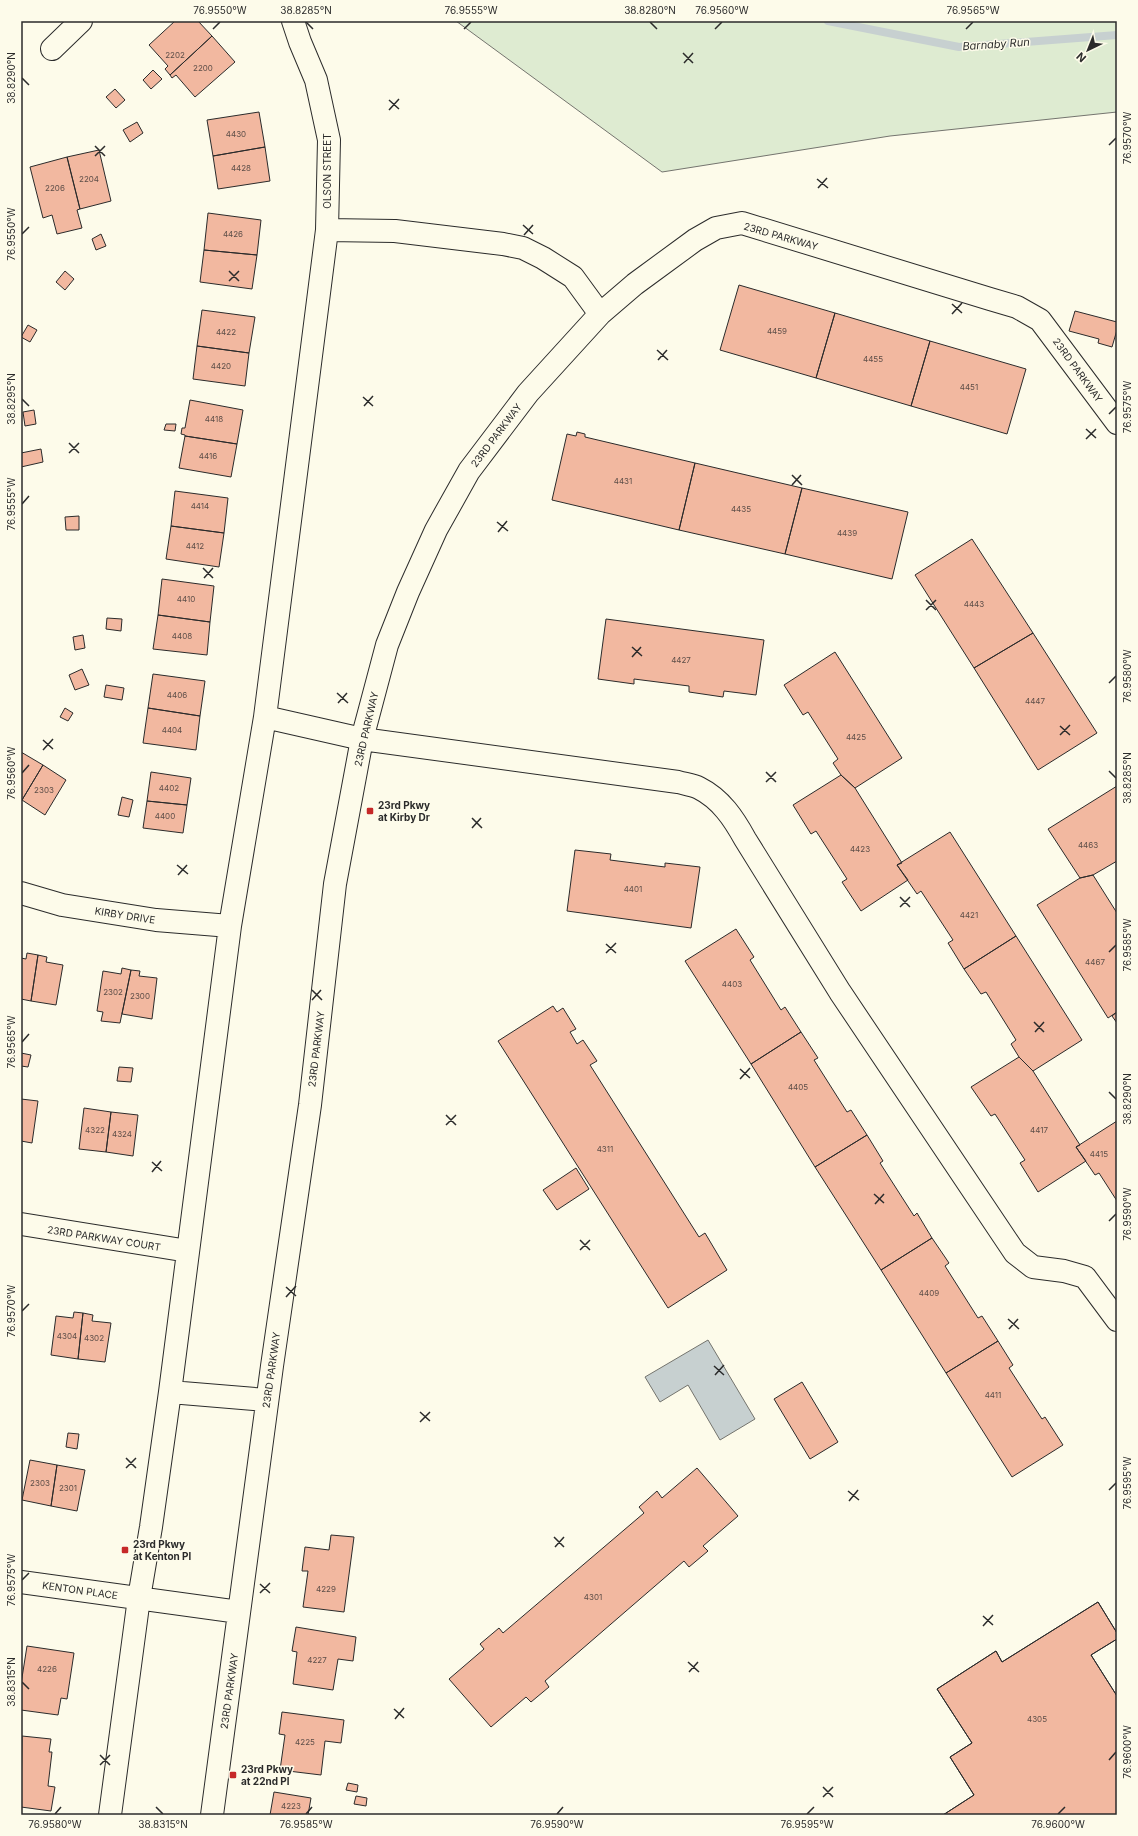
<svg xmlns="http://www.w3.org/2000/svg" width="1138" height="1836" viewBox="0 0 1138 1836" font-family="Inter,sans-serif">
<rect width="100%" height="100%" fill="#fdfbea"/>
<path fill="#deebd1" stroke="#74746e" d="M456,21H1117V112L890,136L662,172Z"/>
<path fill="#c7d0d0" stroke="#74746e" d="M708,1340L755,1419L720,1440L688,1385L660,1402L645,1377Z"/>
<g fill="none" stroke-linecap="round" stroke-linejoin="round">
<path stroke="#c7d0d0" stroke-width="8" d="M828,21L959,47L1117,35"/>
</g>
<path fill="#f2b8a0" stroke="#2b2b2b" d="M175,21H198L212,36L170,75L165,69L168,66L149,45Z
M212,36L235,62L195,97L176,75L172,78L170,75Z
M153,70L162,79L151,89L143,80Z
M115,89L125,100L116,108L106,97Z
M259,112L265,147L213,156L207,120Z
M137,122L143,133L130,142L123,130Z
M265,147L270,181L218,189L213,156Z
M99,150L111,201L80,209L67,157Z
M67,157L80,209L77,210L82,228L57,234L52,215L43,218L30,167Z
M208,213L261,220L257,255L204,250Z
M101,234L106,246L96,250L92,239Z
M204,250L257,255L252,289L200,282Z
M65,271L74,279L65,290L56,282Z
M739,285L835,313L816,378L720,350Z
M202,310L255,317L249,353L197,346Z
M1075,311L1117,322V330L1112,347L1098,343L1099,339L1069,331Z
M835,313L930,341L911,406L816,378Z
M28,325L37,330L30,342L21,337Z
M930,341L1026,369L1007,434L911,406Z
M197,346L249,353L245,386L193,379Z
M190,400L243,410L237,444L185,436V435L181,434L182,428H185Z
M34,410L36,424L25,426L23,412Z
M166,424H176L175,431L164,430Z
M577,432L585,434V437L695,463L679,530L552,500L567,434L576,436Z
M185,436L237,444L231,477L179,468Z
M41,449L43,462L21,467V453Z
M695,463L802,488L785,554L679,530Z
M802,488L908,512L892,579L785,554Z
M175,491L228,498L224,533L171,526Z
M79,516V530H66L65,517Z
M171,526L224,533L219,567L166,559Z
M972,539L1033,633L974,668L915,575Z
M162,579L214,586L210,622L158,615Z
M158,615L210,622L207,655L153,649Z
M107,618L122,619L121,631L106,629Z
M606,619L764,640L756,695L724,691L723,697L689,692V686L634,679V684L598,679Z
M1033,633L1097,733L1038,770L974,668Z
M83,635L85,648L75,650L73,637Z
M835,652L902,758L855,788L841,775L833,763L838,759L808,712L803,715L784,685Z
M82,669L89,685L75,690L69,675Z
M153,674L205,681L200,716L148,708Z
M106,685L124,688L122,700L104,697Z
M65,708L73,713L68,721L60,717Z
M148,708L200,716L196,750L143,743Z
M21,752L43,765L22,800H21Z
M43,765L66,780L45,815L22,800Z
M151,772L191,778L187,805L147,801Z
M841,775L855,788L902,863L897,865L908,880L861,911L842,882L847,879L816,831L811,834L793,805Z
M1117,786V861L1093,875L1080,878L1048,829Z
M122,797L133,800L129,817L118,815Z
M147,801L187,805L183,833L143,828Z
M950,832L1016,936L964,969L948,943L953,940L921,891L917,894L897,865Z
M575,850L611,854L610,860L665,867V863L700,867L691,928L567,911Z
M1093,875L1117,913V1012L1108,1018L1037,905L1080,878Z
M736,929L754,957L750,960L781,1010L785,1007L801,1032L751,1064L685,961Z
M1016,936L1082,1040L1033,1071L1019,1057L1011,1044L1016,1040L986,992L981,994L964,969Z
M27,953L38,955L31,1001L21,999V958L26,959Z
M38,955L47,957L46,962L63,965L56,1005L31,1001Z
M122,968L131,970L120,1023L101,1021L103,1012L97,1011L103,971L121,974Z
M131,970L140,971L139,976L157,978L152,1019L122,1014Z
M553,1006L557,1012L563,1008L576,1029L570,1032L577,1044L583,1040L597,1061L590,1065L699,1237L705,1233L727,1270L668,1308L498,1041Z
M1117,1012V1023L1112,1016Z
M801,1032L818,1058L814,1060L847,1112L851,1110L867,1135L815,1167L751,1064Z
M21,1053L31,1055L28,1067L21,1066Z
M1019,1057L1033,1071L1080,1145L1076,1147L1086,1161L1038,1192L1020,1163L1025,1160L995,1114L991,1116L971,1087Z
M119,1067L133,1068L131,1082L117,1081Z
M21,1099L38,1101L32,1143L21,1141Z
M84,1108L111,1112L106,1152L79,1149Z
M111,1112L138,1115L133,1156L106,1152Z
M1117,1121V1201L1099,1173L1095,1175L1076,1147Z
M867,1135L883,1161L880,1163L914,1216L917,1213L932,1238L881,1270L815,1167Z
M576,1168L589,1189L557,1210L543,1190Z
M932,1238L949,1263L945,1266L978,1318L982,1316L998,1341L946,1373L881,1270Z
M74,1312L83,1313L78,1359L51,1355L56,1316L73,1318Z
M83,1313L93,1315L92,1321L111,1323L105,1362L78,1359Z
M998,1341L1013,1365L1009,1368L1042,1419L1045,1417L1063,1445L1012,1477L946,1373Z
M802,1382L838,1442L810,1459L774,1399Z
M68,1433L79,1434L77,1449L66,1447Z
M30,1460L57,1465L51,1506L22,1500Z
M57,1465L85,1470L77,1511L51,1506Z
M697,1468L738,1516L703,1546L708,1551L689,1567L684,1561L545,1681L549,1687L531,1702L526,1697L491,1727L449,1679L484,1649L480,1644L499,1628L503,1633L644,1513L639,1507L657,1491L662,1498Z
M331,1535L354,1537L344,1612L303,1607L308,1571H302L305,1547L329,1550Z
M1098,1602L1117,1633V1639L1091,1655L1117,1696V1815H943L974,1795L950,1757L972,1743L937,1689L996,1651L1002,1662Z
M1098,1602L1117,1633V1639L1091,1655L1117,1696V1815H943L974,1795L950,1757L972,1743L937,1689L996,1651L1002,1662Z
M296,1627L356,1637L353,1661L338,1659L333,1690L293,1684L297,1652L292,1651Z
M27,1646L74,1653L67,1699L61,1698L58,1715L21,1710V1684Z
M282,1712L344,1720L341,1743L325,1741L321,1775L280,1770L285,1735L279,1734Z
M22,1736L51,1739L49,1752H52L48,1786L55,1787L51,1811L21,1807Z
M348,1783L358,1785L357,1792L346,1790Z
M274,1792L311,1798L308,1815H270Z
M356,1796L367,1798L366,1806L354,1804Z"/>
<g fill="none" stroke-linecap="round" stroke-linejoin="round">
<g stroke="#2b2b2b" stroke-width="24">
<path id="minor" d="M52,49L81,21
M327,230L395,231L503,244L523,248L543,258L573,277L600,314
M265,717L362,739L678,782C685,784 693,785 699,788C721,799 734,819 745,839L840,992L1015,1253L1033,1267L1064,1271L1085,1277L1117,1320
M21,893L62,905L156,920L230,926
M21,1224L188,1251
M170,1392L267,1400
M21,1582L239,1612
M110,1815L139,1598L151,1527L170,1392L230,926L265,717L327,230L329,140L316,80L300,42L293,21
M212,1815L272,1366L310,1105L335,884L362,739L387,645L408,592L436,530L469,471L528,393L600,314L635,284L695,240L716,228L742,223L990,299L1017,307L1040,320L1117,423"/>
</g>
<use href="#minor" stroke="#fdfbea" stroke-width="22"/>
</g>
<path fill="none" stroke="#2b2b2b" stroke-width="1.5" d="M306,22L313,29M650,22L657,29M213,29L220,22M464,29L471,22M715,29L722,22M966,29L973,22M683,53L693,63M684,63L693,53M22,78L29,85M389,100L399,109M389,110L399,99M1109,145L1116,138M95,146L105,156M95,156L105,146M817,179L828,188M818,188L827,178M523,225L533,234M22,234L29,227M524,235L533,225M229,271L239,281M229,281L239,271M952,304L962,313M952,314L962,303M657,350L668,360M658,360L667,350M363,397L373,406M22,399L29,406M364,406L373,396M1109,414L1116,407M1086,429L1096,438M1086,439L1096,429M69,443L79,453M69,453L79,443M792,475L802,485M792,485L801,475M22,504L29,496M497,522L508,531M498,532L507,521M203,568L213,578M204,578L213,568M926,600L936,610M926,610L936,600M632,647L642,656M632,657L641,647M1109,683L1116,676M337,693L348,703M338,703L347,693M1060,726L1070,735M1060,735L1070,725M43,740L53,749M43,750L53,739M1109,771L1116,778M766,772L776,782M22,773L29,765M766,782L776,772M472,818L482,828M472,828L481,818M177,865L188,874M178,875L187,865M900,897L910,907M900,907L910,897M606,944L616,953M1109,952L1116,945M606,953L616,943M312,990L322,1000M312,1000L321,990M1034,1022L1044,1032M1035,1032L1044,1022M22,1042L29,1034M740,1069L750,1078M740,1079L750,1068M1109,1092L1116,1099M446,1115L456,1125M446,1125L456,1115M152,1162L162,1171M152,1172L161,1161M874,1194L884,1203M875,1204L884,1194M1109,1221L1116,1214M580,1240L590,1250M580,1250L590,1240M286,1287L296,1296M286,1297L296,1286M22,1311L29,1304M1008,1319L1019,1329M1009,1329L1018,1319M714,1366L724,1375M715,1375L724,1365M420,1412L430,1421M420,1422L430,1412M126,1458L136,1468M126,1468L136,1458M1109,1490L1116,1483M848,1491L859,1500M849,1501L858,1490M554,1537L564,1547M555,1547L564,1537M22,1580L29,1573M260,1584L270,1593M260,1593L270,1583M983,1616L993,1625M983,1626L993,1615M688,1662L699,1672M689,1672L698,1662M22,1682L29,1689M394,1709L404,1718M395,1719L404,1708M100,1755L110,1765M1109,1760L1116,1752M100,1765L110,1755M823,1787L833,1797M823,1797L833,1787M156,1807L163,1814M55,1814L61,1807M306,1814L312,1807M557,1814L563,1807M807,1814L814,1807M1058,1814L1065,1807"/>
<g fill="#c62828" stroke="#fdfbea" stroke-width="1.5">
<rect x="366" y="807" width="8" height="8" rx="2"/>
<rect x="121" y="1546" width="8" height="8" rx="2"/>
<rect x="229" y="1771" width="8" height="8" rx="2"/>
</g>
<g text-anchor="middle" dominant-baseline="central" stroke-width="3" stroke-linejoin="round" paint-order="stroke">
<g font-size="8" fill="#5d4e48">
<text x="175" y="55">2202</text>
<text x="203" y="68">2200</text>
<text x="236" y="134">4430</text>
<text x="241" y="168">4428</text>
<text x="89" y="179">2204</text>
<text x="55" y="188">2206</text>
<text x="233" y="234">4426</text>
<text x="777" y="331">4459</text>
<text x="226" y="332">4422</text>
<text x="873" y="359">4455</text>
<text x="221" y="366">4420</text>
<text x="969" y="387">4451</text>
<text x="214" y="419">4418</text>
<text x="208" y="456">4416</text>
<text x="623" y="481">4431</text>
<text x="200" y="506">4414</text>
<text x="741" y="509">4435</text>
<text x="847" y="533">4439</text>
<text x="195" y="546">4412</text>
<text x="186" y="599">4410</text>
<text x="974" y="604">4443</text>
<text x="182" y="636">4408</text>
<text x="681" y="660">4427</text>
<text x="177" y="695">4406</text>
<text x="1035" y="701">4447</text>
<text x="172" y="730">4404</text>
<text x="856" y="737">4425</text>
<text x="169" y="788">4402</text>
<text x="44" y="790">2303</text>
<text x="165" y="816">4400</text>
<text x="1088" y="845">4463</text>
<text x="860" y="849">4423</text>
<text x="633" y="889">4401</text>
<text x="969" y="915">4421</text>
<text x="1095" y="962">4467</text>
<text x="732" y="984">4403</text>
<text x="113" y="992">2302</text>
<text x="140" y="996">2300</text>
<text x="798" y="1087">4405</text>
<text x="95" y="1130">4322</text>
<text x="1039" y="1130">4417</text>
<text x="122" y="1134">4324</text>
<text x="605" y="1149">4311</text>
<text x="1099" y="1154">4415</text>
<text x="929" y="1293">4409</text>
<text x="67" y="1336">4304</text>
<text x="94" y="1338">4302</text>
<text x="993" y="1395">4411</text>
<text x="40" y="1483">2303</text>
<text x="68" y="1488">2301</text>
<text x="326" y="1589">4229</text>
<text x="593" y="1597">4301</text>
<text x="317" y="1660">4227</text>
<text x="47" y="1669">4226</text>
<text x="1037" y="1719">4305</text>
<text x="305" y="1742">4225</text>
<text x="291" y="1806">4223</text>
</g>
<g font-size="10" fill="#2b2b2b" stroke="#fdfbea">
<text transform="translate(327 171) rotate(-90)">OLSON STREET</text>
<text transform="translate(781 236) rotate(16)">23RD PARKWAY</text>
<text transform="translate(1078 370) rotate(54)">23RD PARKWAY</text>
<text transform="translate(496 435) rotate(-53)">23RD PARKWAY</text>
<text transform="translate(366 729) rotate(-77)">23RD PARKWAY</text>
<text transform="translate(125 915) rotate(9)">KIRBY DRIVE</text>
<text transform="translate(316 1049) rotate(-83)">23RD PARKWAY</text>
<text transform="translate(104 1238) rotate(9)">23RD PARKWAY COURT</text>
<text transform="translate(271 1370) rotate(-82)">23RD PARKWAY</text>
<text transform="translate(80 1590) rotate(8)">KENTON PLACE</text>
<text transform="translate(229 1691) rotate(-82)">23RD PARKWAY</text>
</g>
<g font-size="10" font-weight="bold" fill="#2b2b2b" stroke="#fdfbea" text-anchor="start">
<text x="378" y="805">23rd Pkwy<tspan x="378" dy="12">at Kirby Dr</tspan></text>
<text x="133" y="1544">23rd Pkwy<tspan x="133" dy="12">at Kenton Pl</tspan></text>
<text x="241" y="1769">23rd Pkwy<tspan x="241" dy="12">at 22nd Pl</tspan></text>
</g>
<g font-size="11" font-style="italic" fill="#2b2b2b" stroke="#fdfbea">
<text transform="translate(996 44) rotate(-4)">Barnaby Run</text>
</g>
</g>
<rect width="1138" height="1836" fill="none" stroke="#fdfbea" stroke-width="44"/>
<g transform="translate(1088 50) rotate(223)" stroke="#fdfbea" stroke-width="3" paint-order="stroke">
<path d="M0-3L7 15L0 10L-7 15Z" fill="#2b2b2b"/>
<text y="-6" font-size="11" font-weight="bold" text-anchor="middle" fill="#2b2b2b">N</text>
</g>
<rect x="22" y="22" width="1094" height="1792" fill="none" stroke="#2b2b2b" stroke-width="1.5"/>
<g font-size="10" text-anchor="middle" fill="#2b2b2b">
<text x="220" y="14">76.9550°W</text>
<text x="306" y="14">38.8285°N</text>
<text x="471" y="14">76.9555°W</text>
<text x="650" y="14">38.8280°N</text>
<text x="722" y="14">76.9560°W</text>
<text x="973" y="14">76.9565°W</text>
<text transform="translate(11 78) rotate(-90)" y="4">38.8290°N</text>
<text transform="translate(1127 138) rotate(-90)" y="4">76.9570°W</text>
<text transform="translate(11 234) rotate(-90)" y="4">76.9550°W</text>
<text transform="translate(11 399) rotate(-90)" y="4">38.8295°N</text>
<text transform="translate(1127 407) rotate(-90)" y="4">76.9575°W</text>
<text transform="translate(11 504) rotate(-90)" y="4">76.9555°W</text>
<text transform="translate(1127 676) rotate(-90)" y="4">76.9580°W</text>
<text transform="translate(11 773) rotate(-90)" y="4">76.9560°W</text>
<text transform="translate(1127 778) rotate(-90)" y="4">38.8285°N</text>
<text transform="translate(1127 945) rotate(-90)" y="4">76.9585°W</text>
<text transform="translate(11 1042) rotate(-90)" y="4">76.9565°W</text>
<text transform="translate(1127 1099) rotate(-90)" y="4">38.8290°N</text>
<text transform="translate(1127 1214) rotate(-90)" y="4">76.9590°W</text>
<text transform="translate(11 1311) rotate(-90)" y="4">76.9570°W</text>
<text transform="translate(1127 1483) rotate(-90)" y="4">76.9595°W</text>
<text transform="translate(11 1580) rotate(-90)" y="4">76.9575°W</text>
<text transform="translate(11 1682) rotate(-90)" y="4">38.8315°N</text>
<text transform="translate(1127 1752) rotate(-90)" y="4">76.9600°W</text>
<text x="55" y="1828">76.9580°W</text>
<text x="163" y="1828">38.8315°N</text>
<text x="306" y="1828">76.9585°W</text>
<text x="557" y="1828">76.9590°W</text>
<text x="807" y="1828">76.9595°W</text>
<text x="1058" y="1828">76.9600°W</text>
</g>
</svg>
